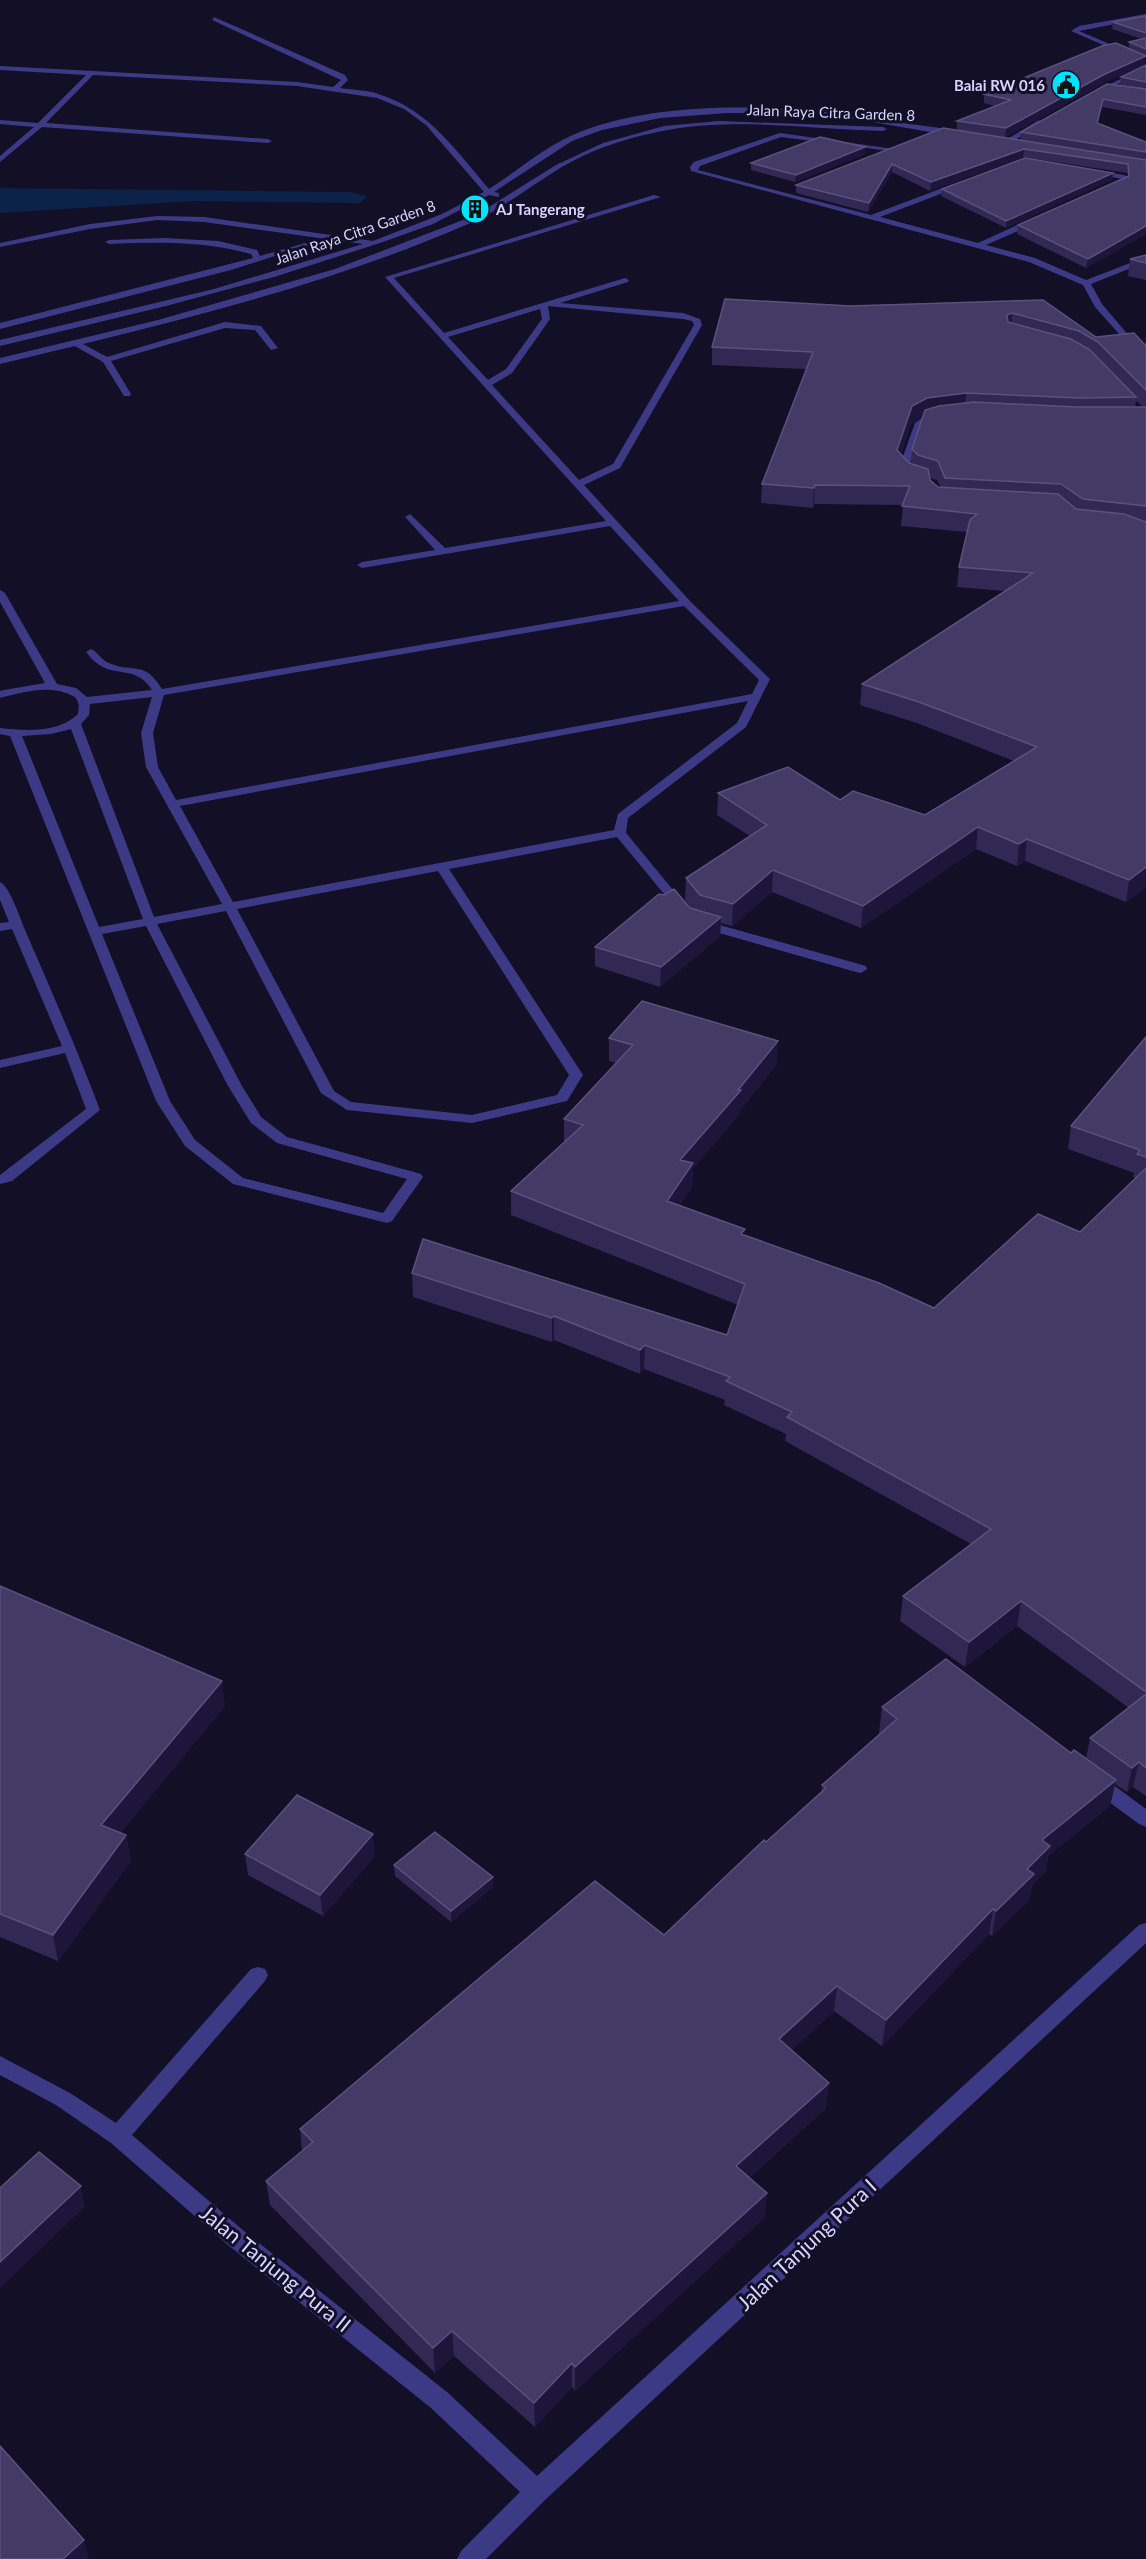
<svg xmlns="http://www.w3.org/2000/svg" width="1146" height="2559" viewBox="0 0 1146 2559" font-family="Lato,sans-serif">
<rect width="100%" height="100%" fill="#130f26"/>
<path fill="#0c2248" d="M0,188L350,192L367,196L360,203L194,201L0,213Z"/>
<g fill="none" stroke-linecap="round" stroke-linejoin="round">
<path fill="#3d3a85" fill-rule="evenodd" d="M1146,14V18L1079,31L1126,51L1124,54L1071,31L1079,26Z
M214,17L345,75L348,80L340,88C353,90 369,90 381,95C429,110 458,153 489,189C520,169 548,144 582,131C676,96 807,106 903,123C919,126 943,126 957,134L953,136L855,119L794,113H727L660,118L602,130L572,141L494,192L499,193V197L489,195L433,224L380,243L274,277L166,306L0,346V340L214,289L363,244L204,222L157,220L90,229L0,247V243L90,224L157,216L204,217L373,241L442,214L484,192L426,125L404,109L377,98L297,86L93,75L46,123L268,139L272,141L268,143L42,127L0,162V156L34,127L0,124V120L38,123L86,75L0,70V66L297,82L333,87L341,80L212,20Z
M1146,67V72L1096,94L1091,93Z
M1039,120L1041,123L1009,144L1002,142Z
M719,121L883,127L887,129L883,131C807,129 728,116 653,133C620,140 589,151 560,168C529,187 501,210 468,224C344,278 214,312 83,344L107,357L225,322L261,326L278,348L271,350L255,330L225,328L111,361L131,394L130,396H124L103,362L75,346L0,364V358L158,320L335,269L476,215L556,165L603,143L664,126Z
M780,133L894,149L890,151L781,137L700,166L698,170L871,215L961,181L964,185L880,217L978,243L1033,218H1039V222L986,245L1035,258L1086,280L1146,257V262L1091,284L1102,304L1146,356V364L1095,307L1083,285L1029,262L691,171L690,167L694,162Z
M1094,170L1124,175L1128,177L1124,179L1091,174Z
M654,195L661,197L394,278L444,333L625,278L629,280L628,282L560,303L683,313L700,319L702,325L620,468L584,485L690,601L770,679L746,727L628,818L626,833L688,908L686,911H678L617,837L449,869L583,1075L567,1101L472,1123L347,1110L321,1093L226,911L157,924L242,1086L261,1117L287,1137L421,1174L423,1177L392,1221L387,1223L233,1184L185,1146L156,1101L10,736L0,734V728C25,731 59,733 78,714L79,705L76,698C53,683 24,692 0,698V691L4,690L45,683L0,602V590L5,593L57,684L76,688L87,697L152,690C133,660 109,684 86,652L91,649C98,652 101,660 109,663C133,674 144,659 162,689L679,601L610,526L362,568L357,565L362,562L435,550L407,519L405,517L410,514L445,548L606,521L385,277ZM548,306L683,319L692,321L694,325L613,464L579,480L492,385L512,373L550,319ZM540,309L542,319L506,369L488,380L448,337ZM684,606L759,680L752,694L176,800L158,767L153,733L164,695ZM152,697L141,733L146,767L222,904L154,917L81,724L89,715L90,704ZM748,701L737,723L618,814L614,830L233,902L180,806ZM71,729L143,919L99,927L22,736L51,734ZM438,871L569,1075L557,1095L472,1115L351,1102L334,1091L237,909ZM146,926L228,1086L251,1123L277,1143L407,1179L383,1213L243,1178L195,1140L170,1101L102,934Z
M164,238L218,241L257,250L260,256L305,243L309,245L231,270L0,329V323L253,258L251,254C204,241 157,242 109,244L105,242L109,240Z
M939,416L942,417V421L922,426L908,470L913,476L905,478L898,470L915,423L921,419Z
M0,882C9,885 21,920 25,930C51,990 77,1049 100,1110L12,1181L0,1184V1175L86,1109L65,1053L0,1068V1060L62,1046L12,929L0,931V923L9,922L0,900Z
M702,920L866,966L867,969L861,973L856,972L698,927L696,924Z
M1097,1776L1104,1778L1146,1809V1827L1139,1824L1090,1788L1088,1783L1090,1778Z
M1146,1923V1943L545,2500L486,2559H457L461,2551L520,2492L431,2408L228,2245L111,2143L56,2105L0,2075V2056L70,2093L116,2123L251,1969L258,1967L265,1969L268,1975L265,1981L132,2135L244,2231L447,2392L537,2476L1139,1925Z"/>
</g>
<path fill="#312854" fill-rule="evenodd" d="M1146,16V57L1102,84L1005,137L1020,140L1021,132L1120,85L1121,77L1146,65V115L1102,107L1098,123L1146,142V234L1086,268L1017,234L1018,225L1128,176L1127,173L1023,157L930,191L892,172L868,212L796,193V185L957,130V121L995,106L984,103V94L1129,49V42L1142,39L1112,29L1113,22Z
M865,147V154L795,182L751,170V163Z
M1113,173L1112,180L1006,228L941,196L942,189Z
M1146,255V280L1128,276L1130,259Z
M1043,300L1096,337L1145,344L1146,336V887L1126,902L1025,861L1017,866L976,849L861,928L772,892L732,926L721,923L720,936L660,987L595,966V947L690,908L692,909L685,900L686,878L750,836L717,815L718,793L840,800L925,815L1014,761L917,723L860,705L862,684L1005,591L957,587L959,567L967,532L901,526L903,505L814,504L813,508L761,503L762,484L806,369L712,365V347L850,306ZM1136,401L1140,404L1142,407H1135ZM923,418L912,449L911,463H909L901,454L911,424ZM930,478L937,480L940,487H938L930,480Z
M1146,1037V1796L1133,1787L1127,1792L1115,1784L1110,1806L1048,1856L1046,1872L1032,1885L1029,1900L992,1936L989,1934L882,2046L834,2011L792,2050L826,2108L749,2178L767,2193L764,2218L575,2391L572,2387L535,2427L454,2356L435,2373L270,2205L266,2181L302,2151L300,2129L664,1935L766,1842L821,1793L822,1785L880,1734L879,1733L882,1707L1071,1753L1086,1759L1090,1738L1129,1708L1017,1626L965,1667L900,1621L903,1596L971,1544L785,1441L786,1434L724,1405L725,1400L644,1369L640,1374L554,1340L552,1342L413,1297L412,1273L727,1335L738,1305L511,1215V1191L564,1142V1119L616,1063L609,1061V1038L777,1064L740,1110V1114L693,1168L692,1187L679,1206L744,1235L934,1308L1080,1232L1136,1178L1133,1177L1134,1173L1068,1149L1071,1126Z
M0,1586L225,1706L120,1833L126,1835L131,1861L58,1961L0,1937Z
M245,1854L375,1856L323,1916L248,1875Z
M394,1865L493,1877V1887L451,1922L395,1876Z"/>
<path fill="#1d163a" d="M1146,56L1145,65L1102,84L1005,138L1006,128L1103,75Z
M1103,99L1102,107L1096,131L1097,123Z
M865,147V154L795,182L796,175Z
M1024,149L1023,157L930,191L931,182Z
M892,164V172L868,212L869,203Z
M1113,173L1112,180L1006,228V221Z
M1146,226V234L1086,268L1088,259Z
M1012,313L1011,331L1007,315Z
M966,393L964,411L925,417L911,424L896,469L897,450L912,406L927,398Z
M815,485L814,504L813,508L814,488Z
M978,827L976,849L861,928L863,906Z
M1027,839L1025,861L1017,866L1019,844Z
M1146,867V887L1126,902L1129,880Z
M773,870L772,892L732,926L733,904Z
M721,917L720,936L660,987L661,967Z
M778,1041L777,1064L740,1110V1114L693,1168L692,1187L667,1225V1201L680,1160Z
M554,1316V1340L552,1342V1318Z
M645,1345L644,1369L640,1374V1350Z
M1021,1601L1017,1626L965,1667L969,1642Z
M222,1681L225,1706L106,1851L101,1825Z
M1139,1762L1133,1787L1127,1792L1132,1768Z
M1116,1780L1110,1806L1048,1856L1046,1872L1032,1885L1029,1900L992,1936L996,1911L1027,1869L1042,1840Z
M373,1834L375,1856L323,1916L320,1895Z
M126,1835L131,1861L58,1961L53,1935Z
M493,1877V1887L451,1922V1911Z
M993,1909L989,1934L882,2046L886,2020Z
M837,1986L834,2011L777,2064L779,2039Z
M829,2083L826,2108L734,2191L736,2166Z
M81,2186L85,2207L0,2288V2262Z
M767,2193L764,2218L575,2391V2367Z
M452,2331L454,2356L435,2373L433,2348Z
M572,2363V2387L535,2427L534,2403Z
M84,2540L89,2559H63Z"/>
<path fill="#433a66" stroke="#5a527e" stroke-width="1.5" d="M1146,16V33L1113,22Z
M1146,38V49L1129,42Z
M1116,43L1146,56L1103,75L1006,128L957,121L1011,100L984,94L1102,46Z
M1146,65V82L1121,77Z
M1107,84L1146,89V107L1103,99L1097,123L1146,142V152L1021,132Z
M943,128L1146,160V226L1088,259L1018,225L1129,176L1128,164L1024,149L931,182L892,164L869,203L796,185Z
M820,137L865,147L796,175L751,163Z
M1025,158L1113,173L1006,221L942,189Z
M1146,255V263L1130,259Z
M725,299L850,306L1043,300L1096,337L1134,333L1146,346V390L1098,342L1079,331L1012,313L1007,315L1008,322L1071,339L1090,350L1136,397L1080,398L966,393L927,398L912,406L897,450L909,463L928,469L930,480L938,487L1058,494L1076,509L1124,514L1146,522V867L1129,880L1027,839L1019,844L978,827L863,906L773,870L733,904L700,895L686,878L767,825L718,793L788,767L840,800L853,791L925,815L1037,747L919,702L862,684L1033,573L959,567L970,520L977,514L902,506L910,486L815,485L814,488L762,484L813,352L712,347Z
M974,402L1075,407H1146V506L1083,499L1061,484L945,478L938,461L918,455L912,449L925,410L939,406Z
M674,889L690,908L721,917L661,967L595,947L659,894L664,895Z
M642,1001L778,1041L738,1090H741L680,1160L693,1163L667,1201L745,1229L741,1234L879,1283L934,1308L1038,1214L1080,1232L1146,1168V1692L1021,1601L969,1642L903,1596L991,1529L787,1417L792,1412L726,1381L730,1377L645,1345L640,1350L554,1316L552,1318L412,1273L423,1239L727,1335L745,1284L511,1191L583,1125L564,1119L633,1045L609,1038Z
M1146,1037V1157L1137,1154L1140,1150L1071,1126Z
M0,1586L222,1681L101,1825L126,1835L53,1935L0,1914Z
M946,1659L1071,1753L1074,1750L1116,1780L1042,1840L1050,1846L1027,1869L1034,1874L996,1911L993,1909L886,2020L837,1986L779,2039L829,2083L736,2166L767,2193L575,2367L572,2363L534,2403L452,2331L433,2348L266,2181L313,2142L300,2129L595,1881L664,1935L764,1840L766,1842L826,1788L822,1785L897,1719L882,1707Z
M1146,1694V1768L1139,1762L1132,1768L1090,1738Z
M297,1795L373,1834L320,1895L245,1854Z
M435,1832L493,1877L451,1911L394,1865Z
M39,2152L81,2186L0,2262V2188Z
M0,2446L84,2540L63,2559H0Z"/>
<defs>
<g id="civic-disc" transform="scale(1.5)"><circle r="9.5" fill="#00e5ff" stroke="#130f26"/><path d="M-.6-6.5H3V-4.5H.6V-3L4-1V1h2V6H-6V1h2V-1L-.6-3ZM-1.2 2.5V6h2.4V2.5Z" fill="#111"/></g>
<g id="building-disc" transform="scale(1.5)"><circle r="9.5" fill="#00e5ff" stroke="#130f26"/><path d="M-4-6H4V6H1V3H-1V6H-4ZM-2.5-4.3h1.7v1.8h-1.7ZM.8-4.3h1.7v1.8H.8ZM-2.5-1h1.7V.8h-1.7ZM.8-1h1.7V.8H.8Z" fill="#111"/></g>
</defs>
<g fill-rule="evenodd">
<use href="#civic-disc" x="1066" y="85"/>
<use href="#building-disc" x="475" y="209"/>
</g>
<g text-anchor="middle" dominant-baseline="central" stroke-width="6" stroke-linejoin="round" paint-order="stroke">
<g font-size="15" font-weight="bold" fill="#d9d4ff" stroke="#130f26" text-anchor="end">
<text x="1045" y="85">Balai RW 016</text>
<text x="496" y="209" text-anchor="start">AJ Tangerang</text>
</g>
<g font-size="15" fill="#d9d4ff" stroke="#130f26">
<text transform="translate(831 112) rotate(2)">Jalan Raya Citra Garden 8</text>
<text transform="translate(355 232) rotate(-19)">Jalan Raya Citra Garden 8</text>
</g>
<g font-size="21" fill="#d9d4ff" stroke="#130f26">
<text transform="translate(806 2244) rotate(-43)">Jalan Tanjung Pura I</text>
<text transform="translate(276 2268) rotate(39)">Jalan Tanjung Pura II</text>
</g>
</g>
</svg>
